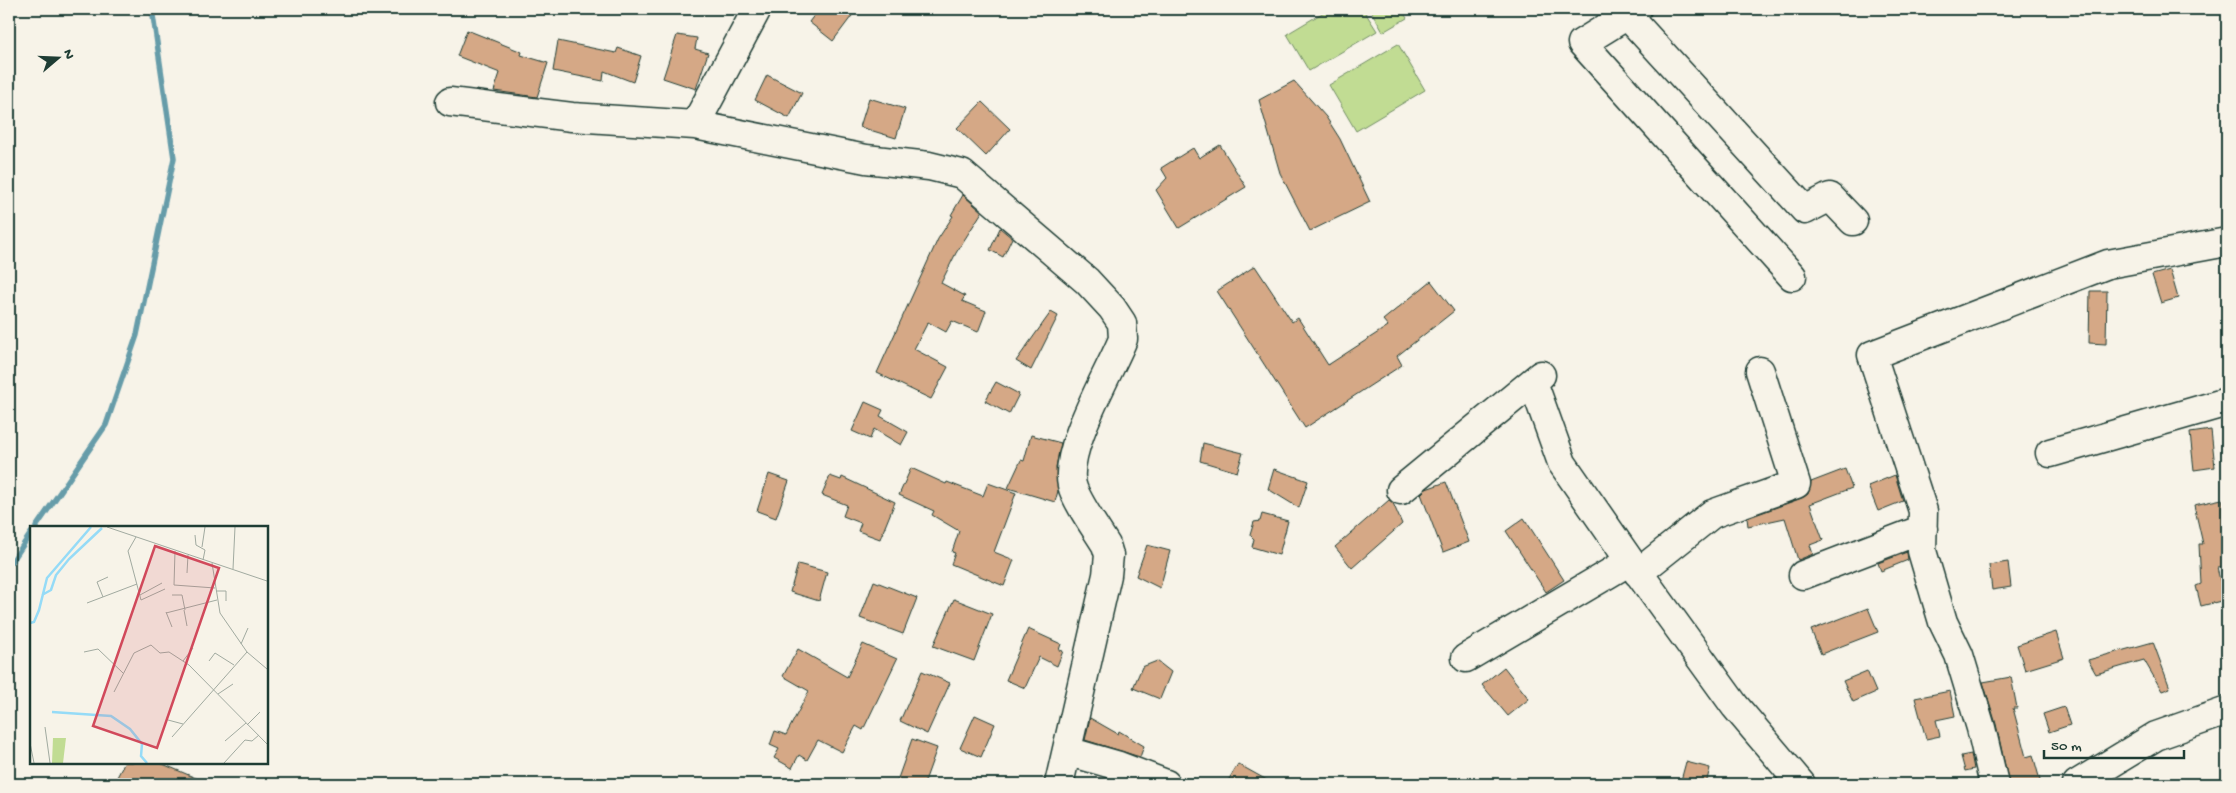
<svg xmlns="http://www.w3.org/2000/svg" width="2236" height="793" viewBox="0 0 2236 793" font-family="'Gochi Hand',sans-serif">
<rect width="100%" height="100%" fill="#f7f3e8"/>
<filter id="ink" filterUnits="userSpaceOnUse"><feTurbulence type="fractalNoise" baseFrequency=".02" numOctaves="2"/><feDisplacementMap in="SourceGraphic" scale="10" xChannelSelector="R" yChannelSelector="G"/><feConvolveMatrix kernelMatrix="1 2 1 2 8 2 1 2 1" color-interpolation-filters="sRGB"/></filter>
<g filter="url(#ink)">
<path fill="#c1dc93" stroke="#708c64" d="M1329,9H1363L1377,31L1309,71L1287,34Z
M1370,9H1401L1407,18L1383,32Z
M1398,44L1425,90L1356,131L1329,85Z"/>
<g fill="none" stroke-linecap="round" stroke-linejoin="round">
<path stroke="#669ca9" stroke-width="5.5" d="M36,527L106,425L137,335L174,158L152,9
M9,566L31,533"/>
</g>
<path fill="#d5a886" stroke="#1f3d34" d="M819,9H857L833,41L809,22Z
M467,30L522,52L521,55L548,63L537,97L494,91L500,73L457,56Z
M677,35L697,38L695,49L708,53L696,89L663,78Z
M558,41L616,53L618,48L641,56L633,82L604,71L603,81L553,71Z
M767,75L802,93L789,118L755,100Z
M1294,81L1326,117L1340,139L1370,202L1310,231L1280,173L1259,100Z
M869,98L905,109L896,138L860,127Z
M982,102L1010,129L986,156L957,128Z
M1220,145L1246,187L1179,228L1156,190L1167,178L1161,168L1193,148L1199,158Z
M963,195L982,212L956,253L941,283L965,296L962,301L986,311L978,332L952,321L946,332L928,322L914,349L948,367L931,399L877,373L938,239L953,216L951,215Z
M1000,228L1012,238L1003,257L990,250Z
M1255,266L1292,322L1298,318L1328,365L1388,326L1383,320L1431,281L1454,311L1397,356L1402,365L1305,428L1217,291Z
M2170,270L2178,298L2161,303L2152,275Z
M2090,291H2107L2106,344L2089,343Z
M1051,312L1058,316L1031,370L1016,361Z
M996,382L1019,394L1009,414L985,401Z
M865,402L883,410L880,416L908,432L901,445L874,429L870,439L852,431Z
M2211,430L2215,467L2194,470L2190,433Z
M1031,435L1061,443L1056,467L1058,491L1055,502L1008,488L1021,460L1024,461Z
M1203,443L1243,453L1237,472L1200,461Z
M911,468L946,484L947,482L983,496L988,483L1016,493L994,552L1014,560L1004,586L951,564L955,553L952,552L959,531L932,515L934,511L899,495Z
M1274,469L1308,481L1299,508L1268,489Z
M1845,469L1852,488L1810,504L1823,540L1810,545L1813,554L1798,560L1785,518L1748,526L1747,518L1802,498L1808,494L1811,482Z
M769,474L789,481L776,518L757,511Z
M1895,475L1903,501L1878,511L1868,486Z
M830,476L841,480L842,477L895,502L880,539L858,531L861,523L843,516L847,505L822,495Z
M1446,482L1469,542L1443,552L1421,494L1426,489Z
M2222,499L2227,519L2224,520L2226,567L2217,568L2225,600L2201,606L2196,586L2201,584L2199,544H2203L2194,505Z
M1389,500L1393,503L1402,524L1352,568L1335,547Z
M1262,514L1288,521L1279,555L1252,547L1254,539L1250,535L1254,522L1260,521Z
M1524,518L1564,580L1546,592L1506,531Z
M1147,545L1170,551L1160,588L1136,576Z
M1907,552L1908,560L1881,571L1878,563Z
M2008,562L2011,587L1992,590L1989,565Z
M798,564L827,572L819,601L790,592Z
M874,581L917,598L903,634L860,618Z
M954,599L992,614L974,661L933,646Z
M1868,608L1878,632L1821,654L1811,630Z
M1028,629L1061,644L1059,650L1063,651L1057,666L1039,657L1025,688L1006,680Z
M2056,632L2064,658L2025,670L2017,645Z
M2153,642L2170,688L2162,691L2144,660L2096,674L2088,660Z
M863,644L897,659L863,730L856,726L842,752L818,740L807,760L799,755L792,768L774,758L779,749L770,745L775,731L786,735L809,691L783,676L798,649L847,677Z
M1157,661L1171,672L1160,699L1133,688L1142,667Z
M1504,667L1529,699L1508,716L1482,685Z
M922,671L950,683L927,734L900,721Z
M1867,671L1876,692L1853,702L1843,681Z
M2011,677L2017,708H2013L2026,757L2033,755L2041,784H2009L1996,724L1983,682Z
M1950,691L1955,716L1936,720L1940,736L1926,739L1915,698Z
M2064,707L2070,725L2049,732L2043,714Z
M975,715L995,724L981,757L960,748Z
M1090,718L1118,734L1119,731L1144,746L1140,757L1085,740Z
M912,739L937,748L924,784H896Z
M1971,754L1974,769L1965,771L1961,756Z
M125,762H158L210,784H127L116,779Z
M1686,762L1710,768L1706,784H1680Z
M1238,764L1274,784H1226Z"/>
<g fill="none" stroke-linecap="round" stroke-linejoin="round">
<g stroke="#1f3d34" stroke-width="31">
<path id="minor" d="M1637,9L1582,43L1792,276
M1627,15L1805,210L1830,197L1853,221
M450,102L572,117L695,125L866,159L929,166L962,174L1087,281L1112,308L1122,323L1123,339C1109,374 1063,449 1072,485C1076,501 1097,530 1106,545L1109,555L1107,575L1059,784
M695,125L757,9
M1533,382L1562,463L1630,561L1735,706L1801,784
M2050,453L2227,402
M1401,490L1541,375
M1638,573L1712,514L1796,484L1760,371
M1803,575L1923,529
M1466,658L1630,561
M1067,751L1119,766L1166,784
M1994,784L1981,728L1959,655L1943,622L1922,551L1923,511L1872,355L2108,264L2227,242
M2077,784L2156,736L2227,711"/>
</g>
<use href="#minor" stroke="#f7f3e8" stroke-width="28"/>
</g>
</g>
<g transform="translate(30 526)">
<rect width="238" height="238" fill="#f7f3e8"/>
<path d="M23,212H36L33,237H22Z" fill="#c1dc93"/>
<path fill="none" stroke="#95dbf7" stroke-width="2.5" d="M12,69L21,64L26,49L39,33L72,2M0,97L4,96L9,84L17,52L61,1M22,186L81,190L100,203L112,218L111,230L117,237"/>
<path fill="none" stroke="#a1aaa0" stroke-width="1" d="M77,1L237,55M165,9L166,19L175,24L173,34M106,11L98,25L111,74L135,63M172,21L175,1M145,25L144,59L185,62M182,37L190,87L217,126L237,143M203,43L205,1M157,47L158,29M186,65H196V75M110,69L132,57M142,69H152L155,84M73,71L67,56L78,51M57,77L107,58M154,84L157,100M136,86L142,101M136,87L187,74M211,118L218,102M54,126L68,123L93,147M153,135L163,122M179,135L185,127L204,139M84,166L104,127L121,119L130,127L139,126L159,139L237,218M188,168L203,158M138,194L153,198M217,199L230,186M15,201L20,237M142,211L217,126M195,215L216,197M0,217L4,237M194,237L215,214L222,215L229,209"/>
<path fill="#d1495b" fill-opacity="0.15" stroke="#d1495b" stroke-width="2.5" d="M125,20L189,42L127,222L63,200Z"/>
<rect width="238" height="238" fill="none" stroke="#1f3d34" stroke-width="2.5"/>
</g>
<rect width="2236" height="793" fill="none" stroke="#f7f3e8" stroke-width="30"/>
<rect x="15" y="15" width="2206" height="763" fill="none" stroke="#1f3d34" stroke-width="2" filter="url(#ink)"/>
<g transform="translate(58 58) rotate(71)" stroke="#f7f3e8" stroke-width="4" paint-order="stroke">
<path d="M0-4L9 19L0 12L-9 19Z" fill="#1f3d34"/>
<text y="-8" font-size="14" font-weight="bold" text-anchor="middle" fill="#1f3d34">N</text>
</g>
<path d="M2044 750v8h140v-8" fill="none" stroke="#1f3d34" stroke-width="2.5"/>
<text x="2051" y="750" font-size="15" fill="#1f3d34" stroke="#f7f3e8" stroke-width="4" paint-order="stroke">50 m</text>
</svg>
